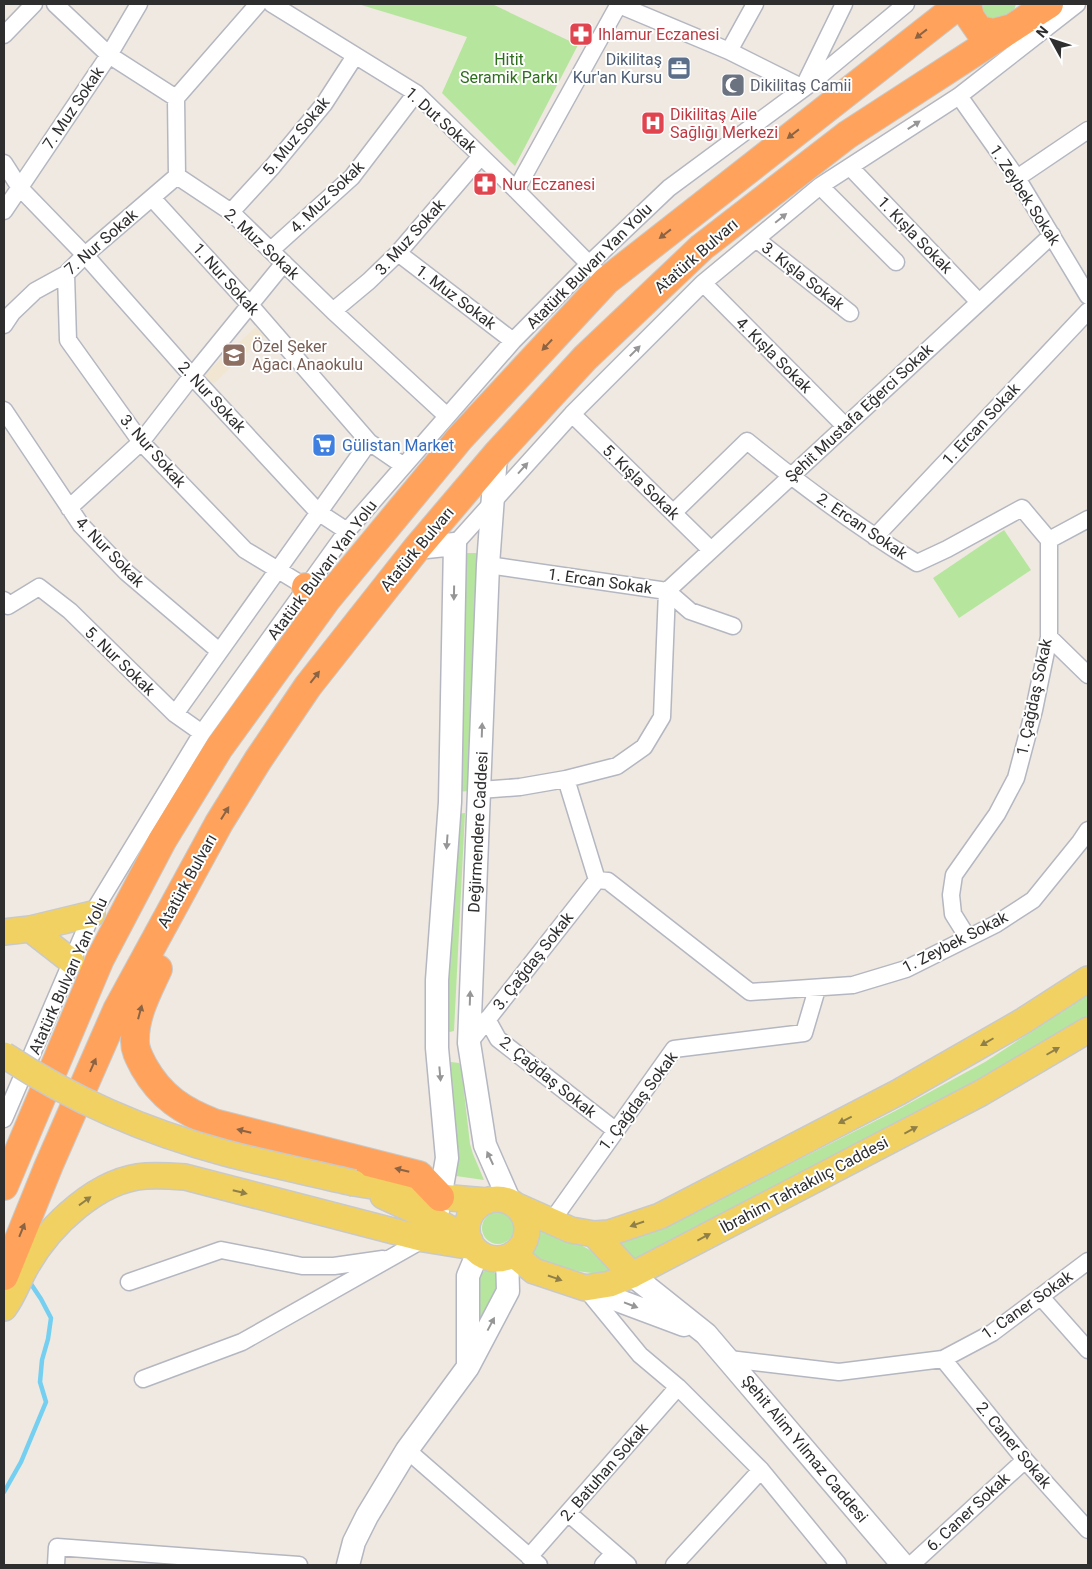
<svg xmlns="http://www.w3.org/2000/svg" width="1092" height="1569" viewBox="0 0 1092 1569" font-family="Roboto,sans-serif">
<rect width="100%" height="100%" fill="#efe9e1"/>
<path fill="#f0e6d1" d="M256,327L264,336L213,384L204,375Z"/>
<path fill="#b6e59e" d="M358,4H492L578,45L515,166L442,93L467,37Z
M982,4H1016L1013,13L986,24L980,7Z
M1004,530L1031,570L959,618L933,578Z
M466,553H478L469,791L457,792L463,699L465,561Z
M465,813L454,1031L445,1033L456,814Z
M1088,995V1016L981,1081L633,1263L612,1244L661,1229L895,1111L985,1062Z
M451,1062L459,1063L461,1066L470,1144L473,1154L484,1180L456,1176C460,1139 453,1102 448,1066Z
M482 1228a16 16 0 1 1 32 0a16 16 0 1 1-32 0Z
M536,1226L575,1242L605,1258L613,1269L608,1274C581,1273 555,1268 530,1258Z
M486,1270L494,1272L499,1278L478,1339L476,1277Z"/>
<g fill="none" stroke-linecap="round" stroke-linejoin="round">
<path stroke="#75cff0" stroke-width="4.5" d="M4,1492L21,1462L46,1402L40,1382L42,1360L48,1339L51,1318L41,1299L29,1281"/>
<g stroke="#b4b7c1" stroke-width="19">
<path id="street" d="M55,4L109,55L176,98L177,176L231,212L333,311L447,416
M272,4L416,93L516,190L596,271
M617,4L729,51L803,88L844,4
M4,35L34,4
M729,51L755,4
M959,96L1017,178L1088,296
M176,98L258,4
M4,163L20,188L85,255L192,376L318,512L347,531
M850,167L979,302
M1017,178L1088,130
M820,186L896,262
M516,190L619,4
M152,198L250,305L369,442L404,466
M4,211L109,55L139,4
M231,212L273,166L324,104L355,56
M756,239L850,313
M271,250L352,177L416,93
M398,253L513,341
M66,274L68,340L141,442L245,550L306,587
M703,283L845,426
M333,311L369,281L398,253L481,156
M4,325L12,313L35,291L66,274L85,255L177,176
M4,410L81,525L126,572L219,651
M572,414L711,550
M69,508L141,442L192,376L284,263
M673,513L747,441C801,485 857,527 917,563L947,549L1022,508L1049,540V637L1034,710L1016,778L997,814L954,875L951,895L953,914L968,938
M875,537L1088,311
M1049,540L1088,519
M455,544L572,414L703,283L820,186L959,96L1077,4
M488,565L667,591L690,611L733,626
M4,600L8,606L39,587L70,611L175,714L202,733
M1049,637L1088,675
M175,714L369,442
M566,779L597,880
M480,790L520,787L566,779L617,766L644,747L662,717L667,591L1052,235
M597,880L608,881L750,992L853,985L906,969L996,924L1033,900L1080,842L1088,830
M487,1019L498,1039L615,1130
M469,1043L597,880
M4,1119L92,914L202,733L347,531L513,341L589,264L669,188L811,83L906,4
M551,1222L674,1049L804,1033L817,989
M129,1282L221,1250L302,1266H334L383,1259
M585,1288L640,1355L678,1387L761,1470L838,1564L837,1565
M1041,1297L1088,1350
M729,1359L839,1372L943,1359L992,1333L1088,1261
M943,1359L1025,1460L1088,1530
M143,1379L242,1342L424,1239
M407,1450L539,1565
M568,1513L628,1565
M529,1557L678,1387
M56,1565L57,1547L299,1565
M603,1565L614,1553
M674,1565L761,1470
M911,1565L1025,1460"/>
</g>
<g stroke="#b4b7c1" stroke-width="25">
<path id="secondary" d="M496,455L488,565L469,1043L485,1145L510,1202
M417,548L455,544L450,802L437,980V1048L447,1158L438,1210
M632,1275L706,1334L903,1565
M585,1288L684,1325
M468,1364V1276L478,1252
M348,1565L354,1542L367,1516L407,1450L468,1367L508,1291L507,1257"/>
</g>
<g stroke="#c9c9c9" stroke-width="28">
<path id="primary" d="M4,932L30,929
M71,961L30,929L92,914
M354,1183L440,1197L487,1201
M383,1196L437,1221L470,1241
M467 1229a30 30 0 1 1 60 0a30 30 0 1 1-60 0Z
M517,1206L571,1230L594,1234L609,1233L660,1216L899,1092L1023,1021L1088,979
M594,1234L632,1275
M513,1254L534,1271L585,1288L610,1284L632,1275L981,1093L1088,1030
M4,1308C15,1293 18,1280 27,1265C50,1225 98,1179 146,1176C159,1175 172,1176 185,1177L424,1239L473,1247"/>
</g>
<g stroke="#c9c9c9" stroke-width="30">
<path id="highway" d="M967,4L970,17L979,30L993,33L1012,28
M306,587L327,599
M158,969C148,991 134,1016 135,1042C135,1051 140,1059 144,1067C161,1097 183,1111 214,1123L419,1175L440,1197
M4,1186L100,959L162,841L219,748L327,599L460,438L606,281L960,4
M4,1276L49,1165L117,1010L219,823L258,760L308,686L417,548L496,455L585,358L702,247L847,135L1049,4"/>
</g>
<use href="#street" stroke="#fff" stroke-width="16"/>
<use href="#secondary" stroke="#fff" stroke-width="22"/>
<use href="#primary" stroke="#f2d163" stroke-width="25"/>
<use href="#highway" stroke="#ffa35c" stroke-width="28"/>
<g stroke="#c9c9c9" stroke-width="28" stroke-linecap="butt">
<path id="primary-bridge" d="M4,1055C72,1100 146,1132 225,1153C267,1164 311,1173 354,1183"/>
</g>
<use href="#primary-bridge" stroke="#f2d163" stroke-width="25"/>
</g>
<defs><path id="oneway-solid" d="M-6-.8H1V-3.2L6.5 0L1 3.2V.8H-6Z" transform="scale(1.25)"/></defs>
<g fill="#8c6343">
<use href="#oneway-solid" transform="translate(921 34) rotate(142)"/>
<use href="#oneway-solid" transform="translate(793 134) rotate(142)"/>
<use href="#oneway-solid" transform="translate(665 234) rotate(142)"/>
<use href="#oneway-solid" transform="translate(547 345) rotate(133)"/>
<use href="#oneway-solid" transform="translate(315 677) rotate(-52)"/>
<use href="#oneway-solid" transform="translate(225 813) rotate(-58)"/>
<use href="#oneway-solid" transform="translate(140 1012) rotate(-75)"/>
<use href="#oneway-solid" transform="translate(93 1065) rotate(-66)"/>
<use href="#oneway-solid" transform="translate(244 1131) rotate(-166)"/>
<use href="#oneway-solid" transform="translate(402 1170) rotate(-166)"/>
<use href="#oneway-solid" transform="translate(22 1230) rotate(-68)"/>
</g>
<g fill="#969696">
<use href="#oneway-solid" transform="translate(914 125) rotate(-33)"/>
<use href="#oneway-solid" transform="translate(781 218) rotate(-39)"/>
<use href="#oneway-solid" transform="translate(635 351) rotate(-45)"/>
<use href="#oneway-solid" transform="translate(523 468) rotate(-48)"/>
<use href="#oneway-solid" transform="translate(454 593) rotate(91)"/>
<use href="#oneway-solid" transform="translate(482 730) rotate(-88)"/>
<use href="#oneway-solid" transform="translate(447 842) rotate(94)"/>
<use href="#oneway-solid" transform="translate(470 998) rotate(-88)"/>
<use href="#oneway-solid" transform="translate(440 1074) rotate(85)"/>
<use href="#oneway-solid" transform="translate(490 1158) rotate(-115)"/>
<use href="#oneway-solid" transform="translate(631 1305) rotate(21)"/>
<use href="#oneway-solid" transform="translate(491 1324) rotate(-62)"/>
</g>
<g fill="#908048">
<use href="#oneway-solid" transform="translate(987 1042) rotate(150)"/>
<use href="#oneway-solid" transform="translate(1053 1051) rotate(-30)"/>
<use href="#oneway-solid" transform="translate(845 1120) rotate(153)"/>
<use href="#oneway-solid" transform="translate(911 1130) rotate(-28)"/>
<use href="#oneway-solid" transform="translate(240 1192) rotate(14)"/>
<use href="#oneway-solid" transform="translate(85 1201) rotate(-36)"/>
<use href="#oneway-solid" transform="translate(637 1224) rotate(161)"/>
<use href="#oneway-solid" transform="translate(704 1237) rotate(-28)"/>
<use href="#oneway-solid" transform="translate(555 1278) rotate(19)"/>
</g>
<defs>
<g id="pharmacy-square" transform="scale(1.25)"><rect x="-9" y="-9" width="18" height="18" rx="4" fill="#e0444e" stroke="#fff"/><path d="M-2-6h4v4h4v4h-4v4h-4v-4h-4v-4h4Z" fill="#fff"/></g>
<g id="office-square" transform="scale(1.25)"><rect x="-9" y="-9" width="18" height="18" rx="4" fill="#5c6f8a" stroke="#fff"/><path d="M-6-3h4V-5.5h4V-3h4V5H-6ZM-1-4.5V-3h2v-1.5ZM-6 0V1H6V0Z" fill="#fff"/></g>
<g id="mosque-square" transform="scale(1.25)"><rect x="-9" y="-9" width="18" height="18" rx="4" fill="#6b7280" stroke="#fff"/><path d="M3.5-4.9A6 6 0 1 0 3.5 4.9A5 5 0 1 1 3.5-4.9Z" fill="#fff"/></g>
<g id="hospital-square" transform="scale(1.25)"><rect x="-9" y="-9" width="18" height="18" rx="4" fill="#e0444e" stroke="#fff"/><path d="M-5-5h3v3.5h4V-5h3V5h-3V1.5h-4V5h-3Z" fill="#fff"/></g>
<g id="school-square" transform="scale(1.25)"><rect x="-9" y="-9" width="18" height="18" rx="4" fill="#8d6e63" stroke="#fff"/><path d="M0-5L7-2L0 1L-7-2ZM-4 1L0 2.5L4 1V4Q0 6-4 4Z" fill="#fff"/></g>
<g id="supermarket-square" transform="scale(1.25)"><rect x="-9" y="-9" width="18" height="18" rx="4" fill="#3f7fe0" stroke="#fff"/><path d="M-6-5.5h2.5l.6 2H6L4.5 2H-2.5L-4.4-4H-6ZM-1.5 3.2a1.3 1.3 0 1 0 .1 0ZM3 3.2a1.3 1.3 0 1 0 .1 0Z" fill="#fff"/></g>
</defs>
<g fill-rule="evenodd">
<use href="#pharmacy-square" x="581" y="34"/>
<use href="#office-square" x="679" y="68"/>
<use href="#mosque-square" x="733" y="85"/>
<use href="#hospital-square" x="653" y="123"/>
<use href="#pharmacy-square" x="485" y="184"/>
<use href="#school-square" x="234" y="355"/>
<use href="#supermarket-square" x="324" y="445"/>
</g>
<g text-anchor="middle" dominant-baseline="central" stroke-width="4" stroke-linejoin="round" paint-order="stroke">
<g font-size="16" fill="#be3a42" stroke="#fff" text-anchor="start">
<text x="598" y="34">Ihlamur Eczanesi</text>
<text x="670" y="114">Dikilitaş Aile<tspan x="670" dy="18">Sağlığı Merkezi</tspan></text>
<text x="502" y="184">Nur Eczanesi</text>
</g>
<g font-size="16" fill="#2c6e1b" stroke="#fff">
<text x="509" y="59">Hitit<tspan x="509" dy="18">Seramik Parkı</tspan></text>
</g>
<g font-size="16" fill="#4e5e75" stroke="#fff" text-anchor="end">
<text x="662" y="59">Dikilitaş<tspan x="662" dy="18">Kur'an Kursu</tspan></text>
</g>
<g font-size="16" fill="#5b616d" stroke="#fff" text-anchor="start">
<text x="750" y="85">Dikilitaş Camii</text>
</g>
<g font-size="16" fill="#2e2e2e" stroke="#fff">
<text transform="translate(73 108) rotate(-56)">7. Muz Sokak</text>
<text transform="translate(441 120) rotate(42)">1. Dut Sokak</text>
<text transform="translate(296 136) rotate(-51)">5. Muz Sokak</text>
<text transform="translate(1025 195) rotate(57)">1. Zeybek Sokak</text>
<text transform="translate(327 197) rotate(-44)">4. Muz Sokak</text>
<text transform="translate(915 235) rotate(46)">1. Kışla Sokak</text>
<text transform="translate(410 237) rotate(-48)">3. Muz Sokak</text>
<text transform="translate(101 242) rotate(-41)">7. Nur Sokak</text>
<text transform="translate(262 244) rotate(43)">2. Muz Sokak</text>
<text transform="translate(696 256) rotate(-41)">Atatürk Bulvarı</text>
<text transform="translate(589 266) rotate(-45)">Atatürk Bulvarı Yan Yolu</text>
<text transform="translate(803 276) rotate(38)">3. Kışla Sokak</text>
<text transform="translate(226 279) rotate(48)">1. Nur Sokak</text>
<text transform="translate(456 297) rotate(37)">1. Muz Sokak</text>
<text transform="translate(774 355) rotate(45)">4. Kışla Sokak</text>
<text transform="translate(212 397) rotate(47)">2. Nur Sokak</text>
<text transform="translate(859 413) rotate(-43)">Şehit Mustafa Eğerci Sokak</text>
<text transform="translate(981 424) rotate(-47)">1. Ercan Sokak</text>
<text transform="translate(153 451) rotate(49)">3. Nur Sokak</text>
<text transform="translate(641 482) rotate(44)">5. Kışla Sokak</text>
<text transform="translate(862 526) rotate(34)">2. Ercan Sokak</text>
<text transform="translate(417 549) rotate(-50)">Atatürk Bulvarı</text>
<text transform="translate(110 552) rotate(46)">4. Nur Sokak</text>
<text transform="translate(322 570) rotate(-53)">Atatürk Bulvarı Yan Yolu</text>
<text transform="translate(600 581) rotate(8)">1. Ercan Sokak</text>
<text transform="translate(120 661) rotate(44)">5. Nur Sokak</text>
<text transform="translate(1034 697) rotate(-78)">1. Çağdaş Sokak</text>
<text transform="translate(478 832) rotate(-87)">Değirmendere Caddesi</text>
<text transform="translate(187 881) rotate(-61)">Atatürk Bulvarı</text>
<text transform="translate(955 942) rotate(-27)">1. Zeybek Sokak</text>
<text transform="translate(533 961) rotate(-52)">3. Çağdaş Sokak</text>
<text transform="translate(68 976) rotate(-66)">Atatürk Bulvarı Yan Yolu</text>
<text transform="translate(548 1077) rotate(39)">2. Çağdaş Sokak</text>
<text transform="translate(638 1101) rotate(-53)">1. Çağdaş Sokak</text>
<text transform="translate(804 1185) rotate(-28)">İbrahim Tahtakılıç Caddesi</text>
<text transform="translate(1027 1305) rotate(-35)">1. Caner Sokak</text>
<text transform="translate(1014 1445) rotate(50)">2. Caner Sokak</text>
<text transform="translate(805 1449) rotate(50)">Şehit Alim Yılmaz Caddesi</text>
<text transform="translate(604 1472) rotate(-49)">2. Batuhan Sokak</text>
<text transform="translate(968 1512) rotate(-43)">6. Caner Sokak</text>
</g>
<g font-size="16" fill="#785e54" stroke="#fff" text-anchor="start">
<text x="252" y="346">Özel Şeker<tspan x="252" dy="18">Ağacı Anaokulu</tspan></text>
</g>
<g font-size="16" fill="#366cbe" stroke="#fff" text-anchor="start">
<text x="342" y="445">Gülistan Market</text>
</g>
</g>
<rect width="1092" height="1569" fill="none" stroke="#2e2e2e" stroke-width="10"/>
<g transform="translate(1052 40) rotate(310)" stroke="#ffffff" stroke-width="4" paint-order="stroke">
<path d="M0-4L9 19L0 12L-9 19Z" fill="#2e2e2e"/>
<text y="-8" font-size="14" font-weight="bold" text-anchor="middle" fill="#2e2e2e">N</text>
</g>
</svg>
